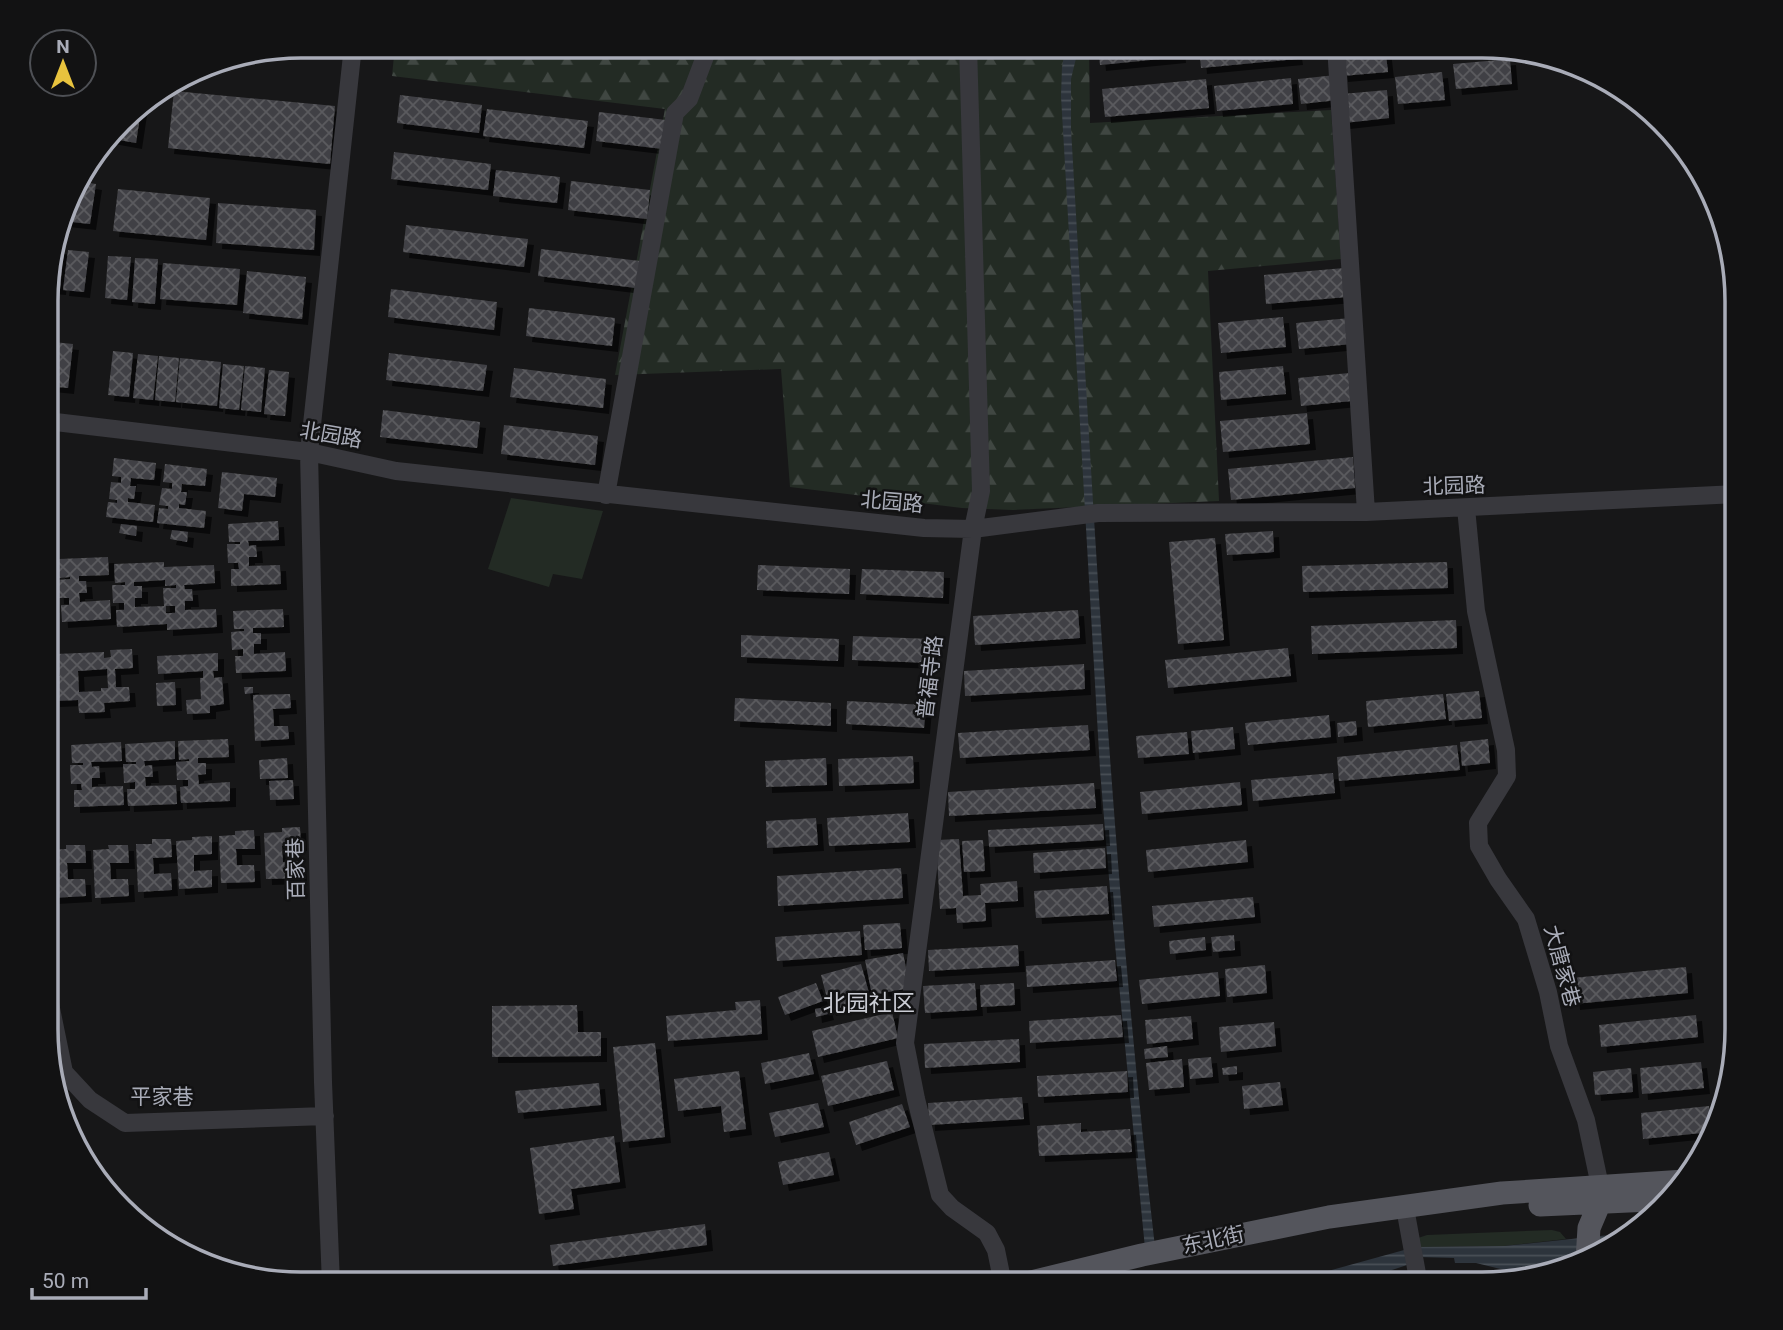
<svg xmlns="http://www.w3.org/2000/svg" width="1783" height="1330" viewBox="0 0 1783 1330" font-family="Roboto,'Noto Sans SC',sans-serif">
<defs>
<pattern id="forest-firs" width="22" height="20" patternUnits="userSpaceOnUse" patternTransform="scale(1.75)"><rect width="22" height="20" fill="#232b24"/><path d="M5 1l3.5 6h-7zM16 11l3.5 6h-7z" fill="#404742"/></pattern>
<pattern id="water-rules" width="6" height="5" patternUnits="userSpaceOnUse" patternTransform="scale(1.75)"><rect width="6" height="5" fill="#2d343c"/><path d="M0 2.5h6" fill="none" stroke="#494f56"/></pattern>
<pattern id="building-cross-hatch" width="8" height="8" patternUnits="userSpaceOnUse" patternTransform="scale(1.75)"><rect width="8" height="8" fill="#414145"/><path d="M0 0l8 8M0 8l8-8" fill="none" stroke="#5a5a5e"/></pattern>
<filter id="shadow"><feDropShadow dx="6" dy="6" stdDeviation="0" flood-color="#0009"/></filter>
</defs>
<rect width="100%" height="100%" fill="#171718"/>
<path fill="#232b24" d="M511,498L603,511L582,579L553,574L549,587L488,569Z
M1552,1230L1560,1232L1566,1239L1504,1246L1417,1247L1418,1238L1427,1235Z"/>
<path fill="url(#forest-firs)" d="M395,46H1089L1090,123L1331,110L1341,259L1208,271L1219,501L1013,510L962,508L790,487L781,369L615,375L665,109L392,76Z"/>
<path fill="url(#water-rules)" d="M1066,46H1079L1071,79V129C1093,502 1112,876 1155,1247L1145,1248L1112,914L1100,770L1061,96L1062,67Z
M1628,1233L1595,1258L1525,1275L1476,1263H1455L1454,1258L1418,1257L1410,1264L1368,1278L1370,1284H1281L1415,1247L1504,1246Z"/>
<path fill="url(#building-cross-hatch)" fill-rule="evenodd" filter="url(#shadow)" d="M322,46H345L344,50Z
M1098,46H1179L1180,57L1100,65Z
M1199,46H1295L1297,59L1201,68Z
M1385,46L1388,72L1342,76L1339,47Z
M1510,59L1512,84L1456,89L1453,64Z
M1442,72L1445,100L1398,104L1395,77Z
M1336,75L1338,100L1301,104L1298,79Z
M1291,78L1293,104L1217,111L1214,86Z
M1206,79L1209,108L1105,117L1102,89Z
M1387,90L1389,118L1344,123L1342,94Z
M174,91L335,106L330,164L168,148Z
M400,95L482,105L479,133L397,123Z
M142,103L136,143L108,138L133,109Z
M487,109L588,121L584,148L483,136Z
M599,112L666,120L663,149L596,141Z
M394,152L491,164L488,190L391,179Z
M496,170L560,177L557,203L493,196Z
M77,181L96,184L90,224L63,221Z
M571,181L650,190L647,219L568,210Z
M118,189L210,198L206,240L113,231Z
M218,203L316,210L314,250L216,243Z
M406,225L528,239L524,267L403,252Z
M54,247L64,249L60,289L48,288V267Z
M541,249L640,261L636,288L538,276Z
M68,250L89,252L84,292L63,290Z
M108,256L131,257L127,300L105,298Z
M135,258L158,259L155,304L132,302Z
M163,263L240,269L237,305L160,299Z
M1344,268L1347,297L1266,304L1264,275Z
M247,271L306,277L302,319L243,313Z
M391,289L497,302L494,330L388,317Z
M529,308L615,318L612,346L526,336Z
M1283,317L1286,347L1221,353L1218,323Z
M1350,318L1352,344L1299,349L1296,323Z
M53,342L73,344L68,388L48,386Z
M113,351L133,353L129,397L108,395Z
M389,353L487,365L483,391L386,380Z
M138,354L158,356L153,400L133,398Z
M159,356L179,358L175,402L155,400Z
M180,358L221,362L217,406L176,402Z
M223,364L244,366L239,410L219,408Z
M245,366L265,368L261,412L241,410Z
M1283,366L1286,394L1221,400L1219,372Z
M514,368L606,379L603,408L510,397Z
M269,370L289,372L285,416L264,414Z
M1349,373L1352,401L1301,406L1298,378Z
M383,410L480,422L477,448L380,437Z
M1307,413L1310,444L1223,452L1220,421Z
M504,425L598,436L595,465L501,454Z
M1353,457L1355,488L1231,500L1228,469Z
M114,458L156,463L154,480L131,478L130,486H136L134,499L128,498V502L155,505L153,522L106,517L108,502L117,503V500L109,499L111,482L121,483V477L112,476Z
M165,464L207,469L205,486L182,484L181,492H187L185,505L179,504V508L206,511L204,528L157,523L159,508L168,509V506L159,505L162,488L172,489V483L163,482Z
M222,472L277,478L275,497L244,494L242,511L218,508Z
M278,521L279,540L248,541L249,546L256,545L257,557H249V566L280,565L281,584L231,586V569H239L238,563H228L227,544H240V542H229L228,524Z
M121,524L137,526L136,536L119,533Z
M172,530L188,532L187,542L170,539Z
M1273,531L1274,552L1227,555L1225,534Z
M1215,538L1224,640L1178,644L1169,542Z
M51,544L52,562L47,563V545Z
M108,557L109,575L79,576V581H86L87,593H79L80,602L110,600L111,619L62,622L61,605H69V598H58L57,580L70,579V577L59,578V559Z
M164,562V567L214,565L215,583L184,585L185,589H192L193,601H185V610L216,609L217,627L167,630V624L117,627L116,610H124V603H113L112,585H125V582L115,583L114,564ZM165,580V586L176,585V588H163L164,606L135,607V598H142V586H134V582ZM166,606H175V613H166Z
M1447,562L1448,588L1303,592L1302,566Z
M758,565L850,569L849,594L757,590Z
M862,569L944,572L943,598L860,594Z
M47,588H53L54,607H47Z
M283,609L284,627L253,628V633H261V644H254V654L285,652L286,671L236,673L235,656H243V649L232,650L231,632L244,631V629H234L233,611Z
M1078,610L1080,638L975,645L973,616Z
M1456,620L1457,648L1312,654L1311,626Z
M741,635L839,639L838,661L741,657Z
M853,636L932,639L931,663L852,660Z
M1288,648L1291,676L1168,688L1165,660Z
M132,649L133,668L115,669L116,687H129L130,701L104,703L105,712L79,713L78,700L54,701L53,676H60L59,672H57L56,654L104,652V658L111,657L110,650ZM107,669L108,688H101V691L79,692L78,671Z
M218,653V671H213L214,678L222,677L224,704L210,706V713L187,714L186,700L201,699L200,678H203V671L158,674L157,656Z
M1084,664L1085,689L965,696L964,671Z
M175,682L176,705L157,706L156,683Z
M244,687H253V693L245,694Z
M1479,691L1482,718L1449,721L1446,694Z
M290,694L291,708L273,709L274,726H288L289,739L255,741L253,695Z
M1443,694L1446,719L1368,727L1366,701Z
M735,698L831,703V726L734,721Z
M847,701L926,705L924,728L846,724Z
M1329,715L1331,737L1248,745L1245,723Z
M47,721H51L52,739H47Z
M1356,721L1357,735L1338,737L1337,723Z
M1088,725L1090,750L960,758L958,733Z
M1233,727L1235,749L1193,753L1191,731Z
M1187,732L1189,754L1138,758L1136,736Z
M228,739L229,757L198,758V763H206V774L198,775L199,784L230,782V801L181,803L180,787L188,786V780H177L176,762L189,761V759L179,760L178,741Z
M1488,739L1490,763L1462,766L1460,742Z
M175,741V759L144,761L145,766L152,765L153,777H145L146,786L176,785L177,804L128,806L127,789H135V782L124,783L123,764H136V762H126L125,744Z
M121,742L122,761L91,762L92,767L99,766L100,778H92V787L123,786L124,805L74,807V790H82L81,784H71L70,765H83V763H72L71,745Z
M1457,745L1460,770L1339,781L1337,757Z
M47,755H51L52,773H47Z
M913,756L914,783L839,786L838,759Z
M287,758L288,778L260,779L259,760Z
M826,758L827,785L766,787L765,761Z
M1333,773L1335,793L1253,801L1251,780Z
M293,780L294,799L270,800L269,781Z
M1240,782L1242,805L1142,814L1140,792Z
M1094,783L1096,808L949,816L948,792Z
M908,813L910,842L829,846L827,818Z
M816,818L818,845L767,848L766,821Z
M1103,824L1104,840L989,847L988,830Z
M300,827L301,845L282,846L283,862L300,861L301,878L266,879L264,833L282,832V828Z
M254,830L255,849H236L237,865H254L255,882L221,883L219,836L235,835V831Z
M212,836V854L194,855V871L212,870V887L179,889L176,841L192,840V837Z
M152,839H171L172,857L153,858L154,874L171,873L172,890L138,892L136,844H152Z
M959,839L963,896L981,895L980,884L1017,881L1018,901L985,903L986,921L957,923L956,908L940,909L936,840Z
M983,840L985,871L964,872L962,841Z
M1246,840L1248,862L1148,872L1146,850Z
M66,845H85L86,863H67L68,879H85L86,896L52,898L50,850L66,849Z
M108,845H128L129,863H110L111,879H128L129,896L95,898L93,850L109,849Z
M1105,848L1106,868L1034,873L1033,853Z
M901,868L903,898L778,906L777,876Z
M1107,886L1109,914L1036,918L1034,891Z
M1253,897L1255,917L1154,927L1152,906Z
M900,923L902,948L865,950L863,925Z
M860,931L862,955L777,961L775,937Z
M1234,935L1235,950L1213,952L1211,937Z
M1205,937L1206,950L1170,954L1169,941Z
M1018,945L1019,966L929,971L928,950Z
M903,953L910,988L872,995L865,960Z
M1115,960L1117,981L1027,987L1026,966Z
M861,964L871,1000L830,1010L821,975Z
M1265,965L1267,993L1227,997L1225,969Z
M1686,967L1688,993L1574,1004L1572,978Z
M1218,972L1220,996L1142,1004L1139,980Z
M816,983L823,1001L785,1015L778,997Z
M975,983L977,1010L925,1013L923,986Z
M1014,983L1015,1005L981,1007L980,985Z
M760,1000L762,1034L668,1041L666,1016L736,1010L735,1002Z
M577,1005L578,1032H601V1056L492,1057V1006Z
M826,1007L828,1014L816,1017L815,1009Z
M1737,1010V1034L1727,1035L1725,1011Z
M892,1012L898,1038L818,1057L812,1031Z
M1121,1015L1123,1037L1030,1043L1029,1021Z
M1696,1015L1698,1037L1601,1047L1599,1025Z
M1191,1016L1193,1039L1147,1044L1145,1020Z
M1274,1022L1276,1046L1221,1052L1219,1027Z
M1019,1039L1020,1062L925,1068L924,1044Z
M655,1043L665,1137L623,1142L613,1047Z
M1167,1046L1168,1057L1145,1059L1144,1049Z
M809,1053L814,1074L765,1084L761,1063Z
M1211,1057L1213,1077L1190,1079L1188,1059Z
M1182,1059L1184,1087L1149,1090L1146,1063Z
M887,1061L894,1090L828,1106L821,1076Z
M1701,1062L1704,1088L1642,1094L1640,1068Z
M1237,1066V1074L1223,1075L1222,1068Z
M1631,1068L1633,1092L1595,1095L1593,1072Z
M739,1071L746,1129L724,1132L721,1106L678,1111L674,1079Z
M1127,1071L1128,1092L1038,1097L1037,1076Z
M1280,1082L1283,1105L1244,1109L1242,1086Z
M599,1083L601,1105L518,1113L515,1091Z
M1022,1097L1024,1119L929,1125L928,1103Z
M818,1103L824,1127L775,1137L769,1113Z
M902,1104L910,1127L856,1145L849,1122Z
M1709,1106L1711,1132L1643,1139L1641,1113Z
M1081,1123V1132L1130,1129L1132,1152L1039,1156L1037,1126Z
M614,1136L620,1182L571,1189L574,1209L539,1214L530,1148Z
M829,1152L834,1175L783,1185L778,1162Z
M705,1224L707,1245L553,1266L550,1245Z
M731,1273L733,1284H694L693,1279Z"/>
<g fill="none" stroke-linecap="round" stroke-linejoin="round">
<path stroke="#38383d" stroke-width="18" d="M968,46L981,491L973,529L905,1043L916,1099L940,1195L952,1208L987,1233L996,1250L1003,1284
M1336,46L1366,512
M47,421L309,452L396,471L924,528L973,529L1098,513L1366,512L1737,494
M606,495L675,113L689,99L709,46
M1466,508L1476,611L1506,750L1507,776L1478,823L1479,846L1498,879L1526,919L1548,992L1559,1046L1586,1120L1600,1186V1199
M46,984L64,1072L90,1100L125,1123L325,1116
M1405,1208L1418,1279L1410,1284
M331,1284L323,1082L309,452L353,46"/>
<path stroke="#54555c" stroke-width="23" d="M1540,1205L1673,1199
M1587,1260L1589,1228L1600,1202
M1023,1284L1142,1255L1329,1217L1502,1193L1685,1181"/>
</g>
<g text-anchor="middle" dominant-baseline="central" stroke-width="5" stroke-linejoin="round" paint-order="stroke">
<g font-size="21" fill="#a9acb8" stroke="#121213">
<text transform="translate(331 435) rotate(10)">北园路</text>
<text transform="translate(1454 486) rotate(-2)">北园路</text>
<text transform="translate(892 502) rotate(5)">北园路</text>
<text transform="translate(930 677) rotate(-83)">普福寺路</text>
<text transform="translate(296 869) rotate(-91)">百家巷</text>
<text transform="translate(1562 966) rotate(75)">大唐家巷</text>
<text x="162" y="1097">平家巷</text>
<text transform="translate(1213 1240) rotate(-12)">东北街</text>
</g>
<g font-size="23" fill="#caccd4" stroke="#121213">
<text x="869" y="1003">北园社区</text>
</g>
</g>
<path d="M0 0H1783V1330H0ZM301 58H1482A243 243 0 0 1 1725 301V1029A243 243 0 0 1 1482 1272H301A243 243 0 0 1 58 1029V301A243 243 0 0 1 301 58Z" fill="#121213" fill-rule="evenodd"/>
<path fill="none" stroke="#a9acb8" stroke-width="3.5" d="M301 58H1482A243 243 0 0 1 1725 301V1029A243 243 0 0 1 1482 1272H301A243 243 0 0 1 58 1029V301A243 243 0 0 1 301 58Z"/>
<g transform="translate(63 63)"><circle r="33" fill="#121213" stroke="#4e5055" stroke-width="2"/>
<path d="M0-5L12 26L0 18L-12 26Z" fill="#e8c33e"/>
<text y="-10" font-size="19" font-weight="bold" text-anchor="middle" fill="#a9acb8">N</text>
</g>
<path d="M32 1288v10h114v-10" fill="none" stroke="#a9acb8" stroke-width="3.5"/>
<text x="42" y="1288" font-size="21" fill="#a9acb8" stroke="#121213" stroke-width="5" paint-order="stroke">50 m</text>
</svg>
